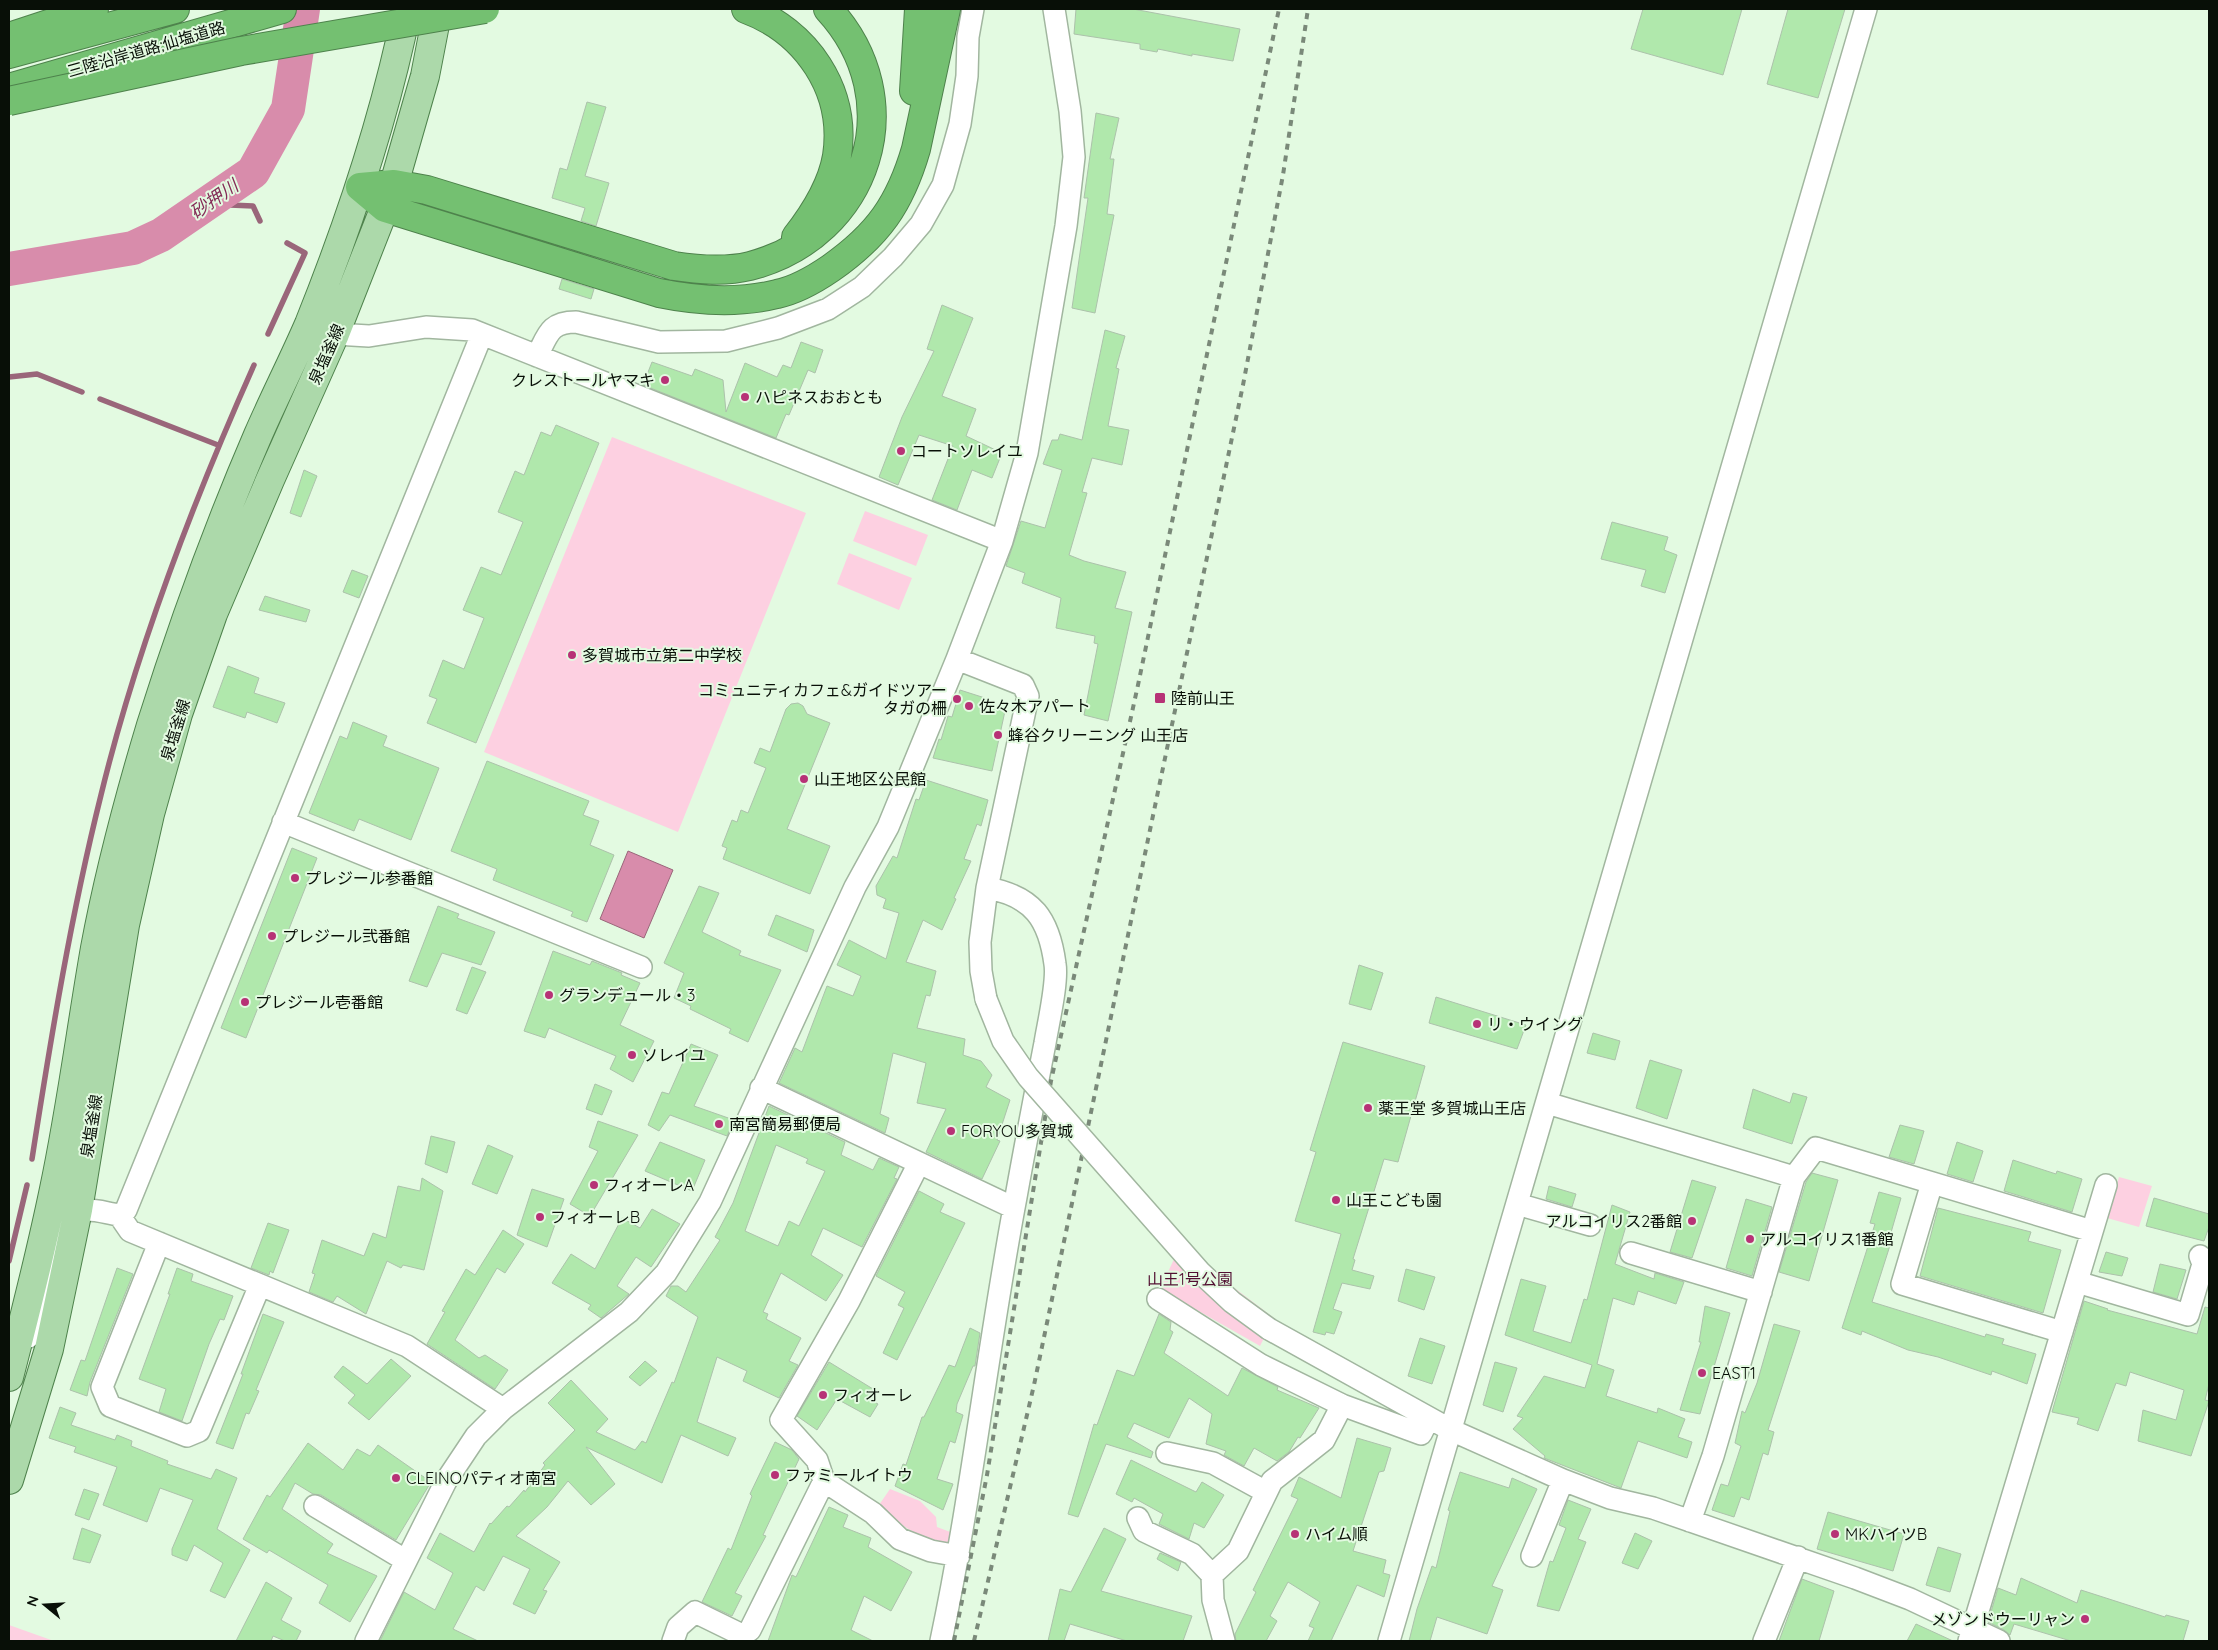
<svg xmlns="http://www.w3.org/2000/svg" width="2218" height="1650" viewBox="0 0 2218 1650" font-family="Quicksand,'Noto Sans JP',sans-serif">
<rect width="100%" height="100%" fill="#e3fae1"/>
<path fill="#fdd0e1" d="M612,437L806,513L678,832L484,752Z
M865,511L928,535L916,566L853,541Z
M849,553L912,578L899,610L837,584Z
M2119,1177L2152,1186L2139,1227L2107,1218Z
M1183,1240L1216,1274L1274,1318L1260,1346L1160,1289Z
M890,1489L920,1501L936,1517L937,1527L953,1533V1546C922,1540 901,1527 879,1505Z
M9,1625L54,1641H9Z"/>
<path fill="#d88cab" stroke="#9a667a" d="M628,851L673,870L644,938L600,919Z"/>
<g fill="none" stroke-linecap="round" stroke-linejoin="round">
<path stroke="#9a667a" stroke-width="5.5" d="M207,204L253,206L260,221
M268,334L305,253L287,243
M9,377L37,374L82,392
M100,399L218,445
M32,1159C51,1037 71,915 101,795C137,647 192,504 254,365
M9,1261L27,1185"/>
<path stroke="#d88cab" stroke-width="34" d="M9,269L133,248L161,235L253,172L288,109L303,9"/>
</g>
<path fill="#b0e8ac" stroke="#acc2ab" fill-rule="evenodd" d="M1076,9H1133L1240,29L1233,61L1192,54V56L1158,49L1157,52L1140,49V44L1074,34Z
M1643,9H1742L1723,75L1631,49Z
M1788,9H1845L1818,98L1767,84Z
M587,102L606,107L585,176L609,183L596,226L581,221L585,208L552,198L560,168L567,170Z
M1096,113L1119,118L1110,159H1114L1107,214L1114,215L1095,313L1072,308L1088,198H1084Z
M562,279L594,289L591,299L559,289Z
M942,305L973,318L942,396L976,409L966,436L1002,453L992,478L972,470L957,510L932,500L953,446L919,435L898,485L879,477L902,417L934,351L927,349Z
M1105,330L1125,336L1116,368L1119,369L1108,426L1129,430L1122,465L1092,458L1082,492L1087,493L1069,555L1084,561L1126,572L1115,608L1132,612L1108,721L1084,715L1098,644L1094,643L1095,636L1056,628L1061,598L1022,583L1025,573L1006,566L1021,521L1045,528L1062,470L1043,464L1052,440H1058L1060,434L1082,440Z
M801,342L823,350L815,373L808,370L789,415L786,414L776,438L643,385L652,362L692,376L695,369L723,380L726,412L745,363L777,377L783,365L791,368Z
M556,425L599,443L476,743L427,723L437,699L429,696L443,660L464,669L484,618L463,610L481,567L501,575L523,522L498,512L515,471L524,475L541,432L551,436Z
M304,470L317,476L301,517L290,513Z
M1612,522L1668,537L1664,550L1677,555L1665,593L1641,586L1646,570L1601,559Z
M352,570L368,576L359,598L343,592Z
M265,596L310,610L306,622L259,610Z
M228,666L259,678L254,693L285,703L277,723L247,712L245,718L213,707Z
M960,690L985,698L982,706L1005,711L992,771L933,758L939,739L941,740L948,716L952,717Z
M798,703L803,706L807,714L830,723L787,829L830,846L810,894L723,859L727,848L722,846L732,820L737,822L741,810L748,813L766,768L754,763L760,748L770,752L786,709L791,704Z
M353,722L387,736L383,746L439,768L411,840L359,819L354,831L309,813L340,736L347,739Z
M487,761L589,801L583,815L599,821L590,845L614,855L587,922L571,916L573,912L493,880L497,869L451,851Z
M926,780L988,800L981,826L977,824L964,859L971,861L954,898L956,899L942,930L923,920L906,962L936,971L930,996L926,995L917,1028L965,1039L963,1055L981,1061L992,1075L986,1087L1010,1100L997,1140L1000,1141L982,1179L926,1152L946,1109L917,1103L926,1063L893,1053L880,1114L889,1118L885,1133L779,1083L795,1048L802,1052L827,986L853,996L861,976L837,965L849,940L886,959L899,913L883,908L886,899L877,895L876,886L893,856L897,858L916,799L919,800Z
M292,848L317,858L246,1038L221,1028Z
M699,886L719,893L702,932L741,951L739,955L781,970L748,1042L729,1033L731,1029L690,1009L691,1006L674,998L684,973L664,963Z
M438,906L459,914L457,918L495,932L481,965L442,953L427,987L409,981Z
M776,915L814,930L807,952L768,935Z
M553,951L590,965L592,961L622,973L621,975L640,983L620,1025L654,1041L633,1082L610,1069L616,1056L549,1028L545,1038L524,1031Z
M1359,965L1383,973L1371,1010L1349,1004Z
M472,967L486,972L467,1014L456,1010Z
M1436,997L1526,1025L1517,1049L1429,1023Z
M1593,1033L1620,1041L1615,1060L1587,1053Z
M1343,1042L1425,1066L1398,1162L1384,1159L1353,1259L1355,1260L1352,1270L1374,1276L1370,1289L1342,1283L1333,1309L1342,1312L1334,1334L1326,1332L1325,1335L1313,1332L1341,1234L1295,1221L1316,1152L1310,1150Z
M691,1044L718,1055L694,1106L734,1120L727,1136L670,1115L659,1131L648,1125L662,1092L669,1094Z
M1650,1060L1682,1070L1667,1119L1636,1108Z
M595,1084L612,1091L602,1115L586,1109Z
M1753,1089L1790,1103L1793,1093L1807,1097L1792,1144L1743,1128Z
M769,1106L845,1142L841,1155L873,1170L879,1158L899,1167L894,1178L897,1179L862,1247L823,1228L811,1255L843,1275L826,1301L781,1273L763,1312L768,1314L766,1319L801,1338L789,1361L798,1365L779,1398L743,1381L747,1371L717,1357L697,1422L736,1438L728,1456L681,1435L662,1483L586,1447L615,1484L591,1505L568,1481L547,1507L516,1536L560,1562L543,1590L547,1591L535,1614L513,1604L530,1569L503,1556L484,1591L476,1586L453,1629L478,1641H380L404,1592L435,1610L453,1573L427,1558L440,1533L474,1552L490,1523L491,1524L507,1506L509,1507L524,1490L525,1492L545,1465L543,1463L575,1430L548,1403L571,1380L608,1419L596,1432L635,1450L642,1441L646,1443L672,1382L674,1383L698,1317L666,1296L671,1286H678L686,1292L720,1240L715,1237L733,1203ZM776,1145L808,1159L806,1163L825,1171L799,1226L789,1221L778,1246L745,1231Z
M598,1121L638,1135L590,1216L570,1204L598,1151L589,1147Z
M1900,1125L1924,1131L1914,1164L1889,1157Z
M431,1136L455,1142L447,1173L425,1164Z
M660,1142L705,1160L692,1191L645,1171Z
M1957,1142L1983,1151L1973,1182L1947,1174Z
M488,1145L513,1156L497,1194L472,1184Z
M2013,1160L2056,1174L2057,1171L2082,1179L2072,1212L2004,1191Z
M1812,1173L1838,1180L1809,1281L1779,1272L1806,1182Z
M422,1178L443,1191L424,1270L403,1265L401,1268L387,1261L366,1314L337,1296L333,1302L309,1292L315,1274L312,1273L322,1240L364,1256L373,1233L386,1238L398,1186L420,1191Z
M1692,1180L1716,1187L1692,1258L1670,1252Z
M1549,1186L1576,1194L1572,1207L1546,1199Z
M532,1189L564,1199L547,1247L517,1235Z
M919,1191L944,1204L940,1212L965,1223L897,1360L883,1353L904,1308L898,1305L905,1292L876,1276Z
M1879,1192L1901,1198L1890,1236H1893L1872,1302L1985,1337L1986,1334L2004,1339L2002,1344L2036,1354L2027,1384L1992,1371L1991,1375L1938,1357L1908,1350L1862,1331L1861,1335L1842,1328L1875,1224L1870,1223Z
M2154,1198L2209,1214V1227L2204,1241L2146,1226Z
M1746,1199L1772,1207L1752,1276L1726,1268Z
M1612,1205L1630,1212L1615,1264L1654,1279L1655,1273L1684,1282L1676,1304L1638,1291L1634,1305L1613,1298L1597,1364L1614,1370L1606,1396L1657,1413L1658,1408L1685,1419L1678,1437L1692,1442L1687,1458L1638,1441L1621,1488L1544,1458L1545,1456L1513,1429L1523,1418L1517,1416L1544,1376L1585,1388L1592,1365L1505,1335L1521,1279L1546,1286L1533,1331L1571,1343L1584,1299L1587,1300Z
M1938,1208L2031,1232L2028,1241L2061,1250L2043,1313L1920,1276Z
M652,1209L680,1224L651,1267L636,1257L617,1286L629,1294L601,1318L588,1309L591,1305L552,1283L571,1254L595,1269L622,1218L640,1228Z
M268,1223L289,1230L273,1273L270,1271L269,1275L251,1268Z
M503,1230L524,1244L505,1273L497,1268L455,1340L479,1358L485,1355L508,1370L495,1389L427,1344L445,1312L442,1311L466,1269L475,1275Z
M2106,1252L2128,1258L2122,1276L2099,1272Z
M2160,1264L2186,1270L2177,1299L2153,1292Z
M117,1268L133,1274L90,1382L87,1396L70,1390L81,1360L85,1361Z
M177,1268L193,1274L191,1281L233,1296L224,1320L220,1319L209,1344L182,1421L159,1412L166,1389L139,1379L170,1294H168Z
M1406,1269L1435,1277L1424,1310L1398,1301Z
M2084,1301L2108,1309L2107,1310L2197,1334L2205,1307L2209,1308V1384L2205,1400L2209,1401L2191,1456L2138,1441L2143,1410L2176,1420L2184,1390L2130,1372L2126,1386L2116,1383L2098,1431L2077,1424L2079,1418L2052,1412Z
M1705,1306L1730,1313L1700,1414L1680,1410L1701,1342H1699Z
M263,1314L284,1322L256,1390L259,1391L249,1414L246,1413L233,1449L216,1443L243,1374H241Z
M1159,1314L1171,1322L1170,1330L1173,1332L1164,1353L1228,1396L1242,1368L1278,1387L1277,1390L1319,1408L1300,1438L1298,1437L1289,1452L1277,1461L1254,1448L1244,1466L1224,1455L1226,1451L1206,1444L1212,1414L1189,1398L1169,1438L1134,1423L1127,1437L1153,1452L1151,1458L1106,1444L1078,1517L1068,1514L1094,1424L1097,1425L1117,1370L1134,1376Z
M1774,1324L1800,1331L1768,1430L1774,1432L1768,1455L1763,1453L1749,1500L1741,1497L1734,1517L1712,1510L1721,1484L1728,1486L1741,1446L1735,1443L1742,1411L1745,1413L1757,1383Z
M970,1328L980,1333L975,1366H973L957,1404L956,1412L963,1415L955,1443L950,1441L937,1479L953,1484L943,1510L895,1486L903,1464L906,1465L922,1417H924L949,1365L955,1367Z
M1420,1338L1445,1346L1432,1384L1408,1376Z
M391,1359L411,1376L369,1420L348,1403L355,1395L334,1377L343,1366L367,1384Z
M645,1361L657,1371L640,1386L629,1377Z
M829,1362L873,1389L869,1399L878,1404L870,1417L837,1399L817,1430L797,1416Z
M1495,1362L1517,1368L1503,1412L1483,1405Z
M60,1407L76,1413L71,1425L115,1440L117,1435L132,1441L131,1446L168,1461L167,1464L211,1479L216,1469L237,1478L217,1529L250,1550L225,1598L210,1591L223,1563L194,1545L187,1561L172,1555V1549L193,1500L160,1488L147,1522L103,1505L117,1467L74,1452L76,1447L49,1438Z
M1357,1438L1391,1448L1384,1471L1379,1472L1353,1551L1386,1560L1383,1573L1390,1575L1384,1597L1357,1585L1331,1641H1308L1314,1628L1309,1626L1320,1602L1288,1582L1270,1616L1277,1621L1266,1641H1236L1235,1634L1256,1592L1253,1590L1298,1499L1291,1496L1299,1477L1341,1498Z
M775,1442L792,1450L799,1459L763,1535L766,1536L735,1593L742,1596L732,1616L702,1602L728,1548L731,1550L752,1496L750,1494Z
M308,1443L343,1470L357,1449L370,1456L378,1445L431,1482L396,1540L321,1495L313,1494L295,1483L282,1509L333,1544L327,1553L377,1576L350,1622L319,1603L328,1585L269,1550L267,1553L243,1539L267,1495L270,1497Z
M1131,1460L1196,1492L1202,1482L1224,1495L1204,1528L1194,1523L1189,1539L1159,1524L1163,1514L1134,1498L1132,1502L1116,1494Z
M1460,1472L1509,1488L1512,1478L1537,1489L1492,1586L1503,1590L1487,1634L1437,1617L1430,1641H1409L1417,1609L1432,1566L1436,1568L1450,1511L1448,1510Z
M84,1489L99,1494L89,1520L75,1515Z
M1568,1500L1591,1509L1578,1539L1586,1542L1559,1611L1537,1606L1550,1561L1553,1562L1566,1528L1559,1525Z
M829,1507L848,1515L843,1527L871,1538L868,1547L912,1572L891,1611L864,1596L851,1630L873,1641H768L792,1575L796,1577Z
M1828,1512L1904,1534L1893,1571L1817,1549Z
M82,1528L101,1535L90,1563L73,1559Z
M1104,1528L1126,1539L1101,1591L1192,1616L1183,1641H1127L1070,1624L1064,1641H1048L1060,1589L1071,1592Z
M1635,1533L1652,1541L1638,1569L1622,1563Z
M1938,1547L1961,1554L1950,1592L1926,1585Z
M1160,1553L1181,1562L1178,1571L1157,1559Z
M2021,1578L2077,1603L2081,1590L2165,1617L2166,1615L2189,1621L2183,1641H2071L2014,1624L2010,1635L2004,1630L1988,1622L1998,1588L2016,1595Z
M1802,1579L1834,1591L1819,1641H1779Z
M266,1582L292,1598L281,1620L301,1631L296,1641H285L273,1636L271,1641H236Z
M1916,1624L1953,1641H1907Z"/>
<g fill="none" stroke-linecap="round" stroke-linejoin="round">
<g stroke="#a1b69f" stroke-width="24">
<path id="minor" d="M335,334L369,336L426,327L472,330L1002,541
M537,356C548,335 549,322 576,322L659,342L726,341L778,328L828,309L862,287L893,257L921,224L943,185L960,124L967,76L968,37L973,9
M957,659L1023,685L1028,696L987,888L980,942L981,971L986,999
M283,822L641,967
M761,1088L1014,1208
M1547,1103L1794,1177L1816,1148L2092,1231
M919,1163L849,1301L781,1420L817,1460L824,1481L873,1513L900,1539L931,1551L959,1556
M1932,1183L1902,1284L2062,1332
M1517,1204L1590,1225
M119,1215L130,1231L407,1346L503,1409
M159,1243L102,1387L110,1406L187,1436L199,1431L260,1285
M1631,1253L1761,1292
M2077,1282L2188,1315L2203,1264L2200,1256
M1158,1299L1261,1365L1342,1405
M1269,1329L1451,1430L1563,1480L1610,1498L1653,1508L1855,1578L1910,1599L1999,1641
M29,1337L40,1311L60,1226C77,1202 94,1211 119,1215L126,1210L482,334
M1167,1453L1213,1463L1266,1492
M315,1506L405,1560
M1138,1518L1144,1531L1192,1554L1212,1575
M1690,1521L1713,1456L1794,1177
M1532,1556L1563,1480
M366,1641L446,1481L476,1436L503,1409L629,1312L666,1273L710,1202L855,887L888,827L957,659L1002,541L1027,453L1066,226L1074,157L1070,111L1054,9
M673,1641L678,1627L695,1612L742,1635L750,1630L824,1481
M941,1641C972,1494 988,1345 1016,1197C1025,1146 1035,1095 1045,1043C1048,1024 1058,982 1055,964C1049,919 1033,896 987,888
M1224,1641L1213,1600L1212,1575L1238,1551L1272,1481L1324,1440L1342,1405L1421,1434L1429,1418
M1389,1641L1866,9
M1764,1641L1798,1557
M1969,1641L2106,1185"/>
</g>
<g stroke="#4e824c" stroke-width="30">
<path id="major" d="M9,1377C25,1315 41,1252 54,1189C71,1109 81,1028 95,948C109,873 129,798 151,725C182,627 217,530 258,435C274,398 293,361 309,324C350,222 385,117 407,9
M9,1480L49,1349L78,1210L125,925L150,814L178,714L213,614L270,480L335,334L394,184L425,76L438,9"/>
</g>
<g stroke="#4e824c" stroke-width="30">
<path id="highway" d="M746,9C806,31 847,90 837,156C832,185 814,214 796,237
M15,35L94,9
M9,54L175,9
M9,88L282,9
M914,91L919,9
M360,187L385,208L659,293C698,301 737,304 777,294C796,290 815,279 831,268C878,235 900,204 916,149L946,9
M360,187L394,184L427,190L674,266C700,270 725,272 750,266C869,235 912,100 828,9"/>
</g>
<use href="#minor" stroke="#fff" stroke-width="21"/>
<use href="#major" stroke="#acd9aa" stroke-width="28"/>
<use href="#highway" stroke="#74c071" stroke-width="28"/>
<path stroke="#7a8979" stroke-width="4" stroke-dasharray="6 6" stroke-linecap="butt" d="M954,1641L987,1475L1051,1081L1138,685L1279,9
M974,1641L1034,1385L1243,385L1283,175L1308,9"/>
<g stroke="#a1b69f" stroke-width="24" stroke-linecap="butt">
<path id="minor-bridge" d="M986,999L1003,1041L1028,1077L1200,1272L1232,1302L1269,1329"/>
</g>
<g stroke="#4e824c" stroke-width="30" stroke-linecap="butt">
<path id="highway-bridge" d="M9,101L241,51L485,9"/>
</g>
<use href="#minor-bridge" stroke="#fff" stroke-width="21"/>
<use href="#highway-bridge" stroke="#74c071" stroke-width="28"/>
</g>
<g fill="#b73276" stroke="#e3fae1" stroke-width="2">
<circle cx="665" cy="380" r="5"/>
<circle cx="745" cy="397" r="5"/>
<circle cx="901" cy="451" r="5"/>
<circle cx="572" cy="655" r="5"/>
<rect x="1154" y="692" width="12" height="12" rx="2.5"/>
<circle cx="957" cy="699" r="5"/>
<circle cx="969" cy="706" r="5"/>
<circle cx="998" cy="735" r="5"/>
<circle cx="804" cy="779" r="5"/>
<circle cx="295" cy="878" r="5"/>
<circle cx="272" cy="936" r="5"/>
<circle cx="549" cy="995" r="5"/>
<circle cx="245" cy="1002" r="5"/>
<circle cx="1477" cy="1024" r="5"/>
<circle cx="632" cy="1055" r="5"/>
<circle cx="1368" cy="1108" r="5"/>
<circle cx="719" cy="1124" r="5"/>
<circle cx="951" cy="1131" r="5"/>
<circle cx="594" cy="1185" r="5"/>
<circle cx="1336" cy="1200" r="5"/>
<circle cx="540" cy="1217" r="5"/>
<circle cx="1692" cy="1221" r="5"/>
<circle cx="1750" cy="1239" r="5"/>
<circle cx="1702" cy="1373" r="5"/>
<circle cx="823" cy="1395" r="5"/>
<circle cx="775" cy="1475" r="5"/>
<circle cx="396" cy="1478" r="5"/>
<circle cx="1295" cy="1534" r="5"/>
<circle cx="1835" cy="1534" r="5"/>
<circle cx="2085" cy="1619" r="5"/>
</g>
<g text-anchor="middle" dominant-baseline="central" stroke-width="4" stroke-linejoin="round" paint-order="stroke">
<g font-size="16" fill="#080f07" stroke="#e3fae1">
<text transform="translate(146 49) rotate(-16)">三陸沿岸道路;仙塩道路</text>
<text transform="translate(326 354) rotate(-66)">泉塩釜線</text>
<text transform="translate(175 730) rotate(-73)">泉塩釜線</text>
<text transform="translate(91 1126) rotate(-81)">泉塩釜線</text>
</g>
<g font-size="16" fill="#080f07" stroke="#e3fae1" text-anchor="start">
<text x="655" y="380" text-anchor="end">クレストールヤマキ</text>
<text x="755" y="397">ハピネスおおとも</text>
<text x="911" y="451">コートソレイユ</text>
<text x="582" y="655">多賀城市立第二中学校</text>
<text x="947" y="690" text-anchor="end">コミュニティカフェ&amp;ガイドツアー<tspan x="947" dy="18">タガの柵</tspan></text>
<text x="1171" y="698">陸前山王</text>
<text x="979" y="706">佐々木アパート</text>
<text x="1008" y="735">蜂谷クリーニング 山王店</text>
<text x="814" y="779">山王地区公民館</text>
<text x="305" y="878">プレジール参番館</text>
<text x="282" y="936">プレジール弐番館</text>
<text x="559" y="995">グランデュール・3</text>
<text x="255" y="1002">プレジール壱番館</text>
<text x="1487" y="1024">リ・ウイング</text>
<text x="642" y="1055">ソレイユ</text>
<text x="1378" y="1108">薬王堂 多賀城山王店</text>
<text x="729" y="1124">南宮簡易郵便局</text>
<text x="961" y="1131">FORYOU多賀城</text>
<text x="604" y="1185">フィオーレA</text>
<text x="1346" y="1200">山王こども園</text>
<text x="550" y="1217">フィオーレB</text>
<text x="1682" y="1221" text-anchor="end">アルコイリス2番館</text>
<text x="1760" y="1239">アルコイリス1番館</text>
<text x="1712" y="1373">EAST1</text>
<text x="833" y="1395">フィオーレ</text>
<text x="785" y="1475">ファミールイトウ</text>
<text x="406" y="1478">CLEINOパティオ南宮</text>
<text x="1305" y="1534">ハイム順</text>
<text x="1845" y="1534">MKハイツB</text>
<text x="2075" y="1619" text-anchor="end">メゾンドウーリャン</text>
</g>
<g font-size="16" fill="#520f32" stroke="#e3fae1">
<text x="1190" y="1279">山王1号公園</text>
</g>
<g font-size="18" font-style="italic" fill="#842b56" stroke="#e3fae1">
<text transform="translate(214 199) rotate(-35)">砂押川</text>
</g>
</g>
<rect width="2218" height="1650" fill="none" stroke="#080f07" stroke-width="20"/>
<g transform="translate(45 1605) rotate(288)" stroke="#e3fae1" stroke-width="4" paint-order="stroke">
<path d="M0-4L9 19L0 12L-9 19Z" fill="#080f07"/>
<text y="-8" font-size="14" font-weight="bold" text-anchor="middle" fill="#080f07">N</text>
</g>
</svg>
